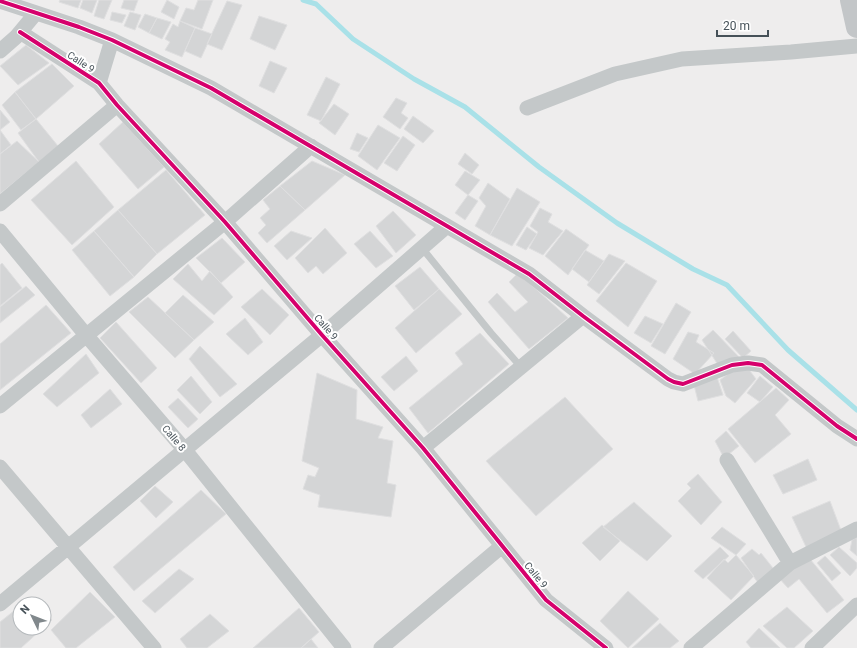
<svg xmlns="http://www.w3.org/2000/svg" width="857" height="648" viewBox="0 0 857 648" font-family="Roboto,sans-serif">
<rect width="100%" height="100%" fill="#eeeded"/>
<g fill="none" stroke-linecap="round" stroke-linejoin="round">
<path stroke="#a9e1e8" stroke-width="5" d="M303,0L316,4L353,39L414,79L465,107L539,167L617,223L693,269L727,285L788,350L857,410"/>
</g>
<path fill="#d4d5d6" stroke="#dfdfe0" d="M60,0H81L78,8L59,2Z
M83,0H97L92,13L80,8Z
M99,0H112L104,19L94,16Z
M124,0H138L134,11L121,8Z
M167,0L179,7L174,19L161,12Z
M198,0H213L202,29L180,21L186,8L194,10Z
M227,1L242,5L222,50L207,44Z
M112,12L126,15L122,23L110,20Z
M130,12L141,15L135,30L124,26Z
M145,14L157,18L149,33L138,27Z
M259,16L287,25L275,50L250,39Z
M157,18L171,22L162,39L149,33Z
M180,21L195,28L182,57L165,50L170,42L165,39L173,24L178,27Z
M195,28L212,34L201,58L185,51Z
M26,45L49,63L18,85L0,66Z
M270,61L287,68L274,93L259,86Z
M52,64L74,86L36,119L15,92Z
M326,77L340,84L321,121L307,115Z
M15,92L36,119L21,130L2,105Z
M396,98L407,103L401,113L408,118L400,129L383,117Z
M334,104L349,114L335,135L319,123Z
M0,110L10,122L0,130Z
M413,116L434,131L423,143L404,129Z
M36,119L58,146L39,162L18,133Z
M123,122L164,167L138,189L99,144Z
M378,125L400,138L377,170L358,156Z
M0,130L11,145L0,154Z
M357,133L368,138L359,152L350,149Z
M403,136L415,145L397,171L384,163Z
M17,141L39,162L0,194V154Z
M465,153L479,165L472,174L458,164Z
M76,161L114,207L72,245L31,200Z
M312,161L345,175L305,210L280,186Z
M166,170L205,215L157,254L118,210Z
M465,171L480,180L468,195L455,185Z
M488,183L510,199L490,235L475,226L486,206L479,198Z
M280,186L305,210L267,243L258,233L266,225L260,218L270,209L263,200Z
M517,188L540,202L512,246L490,235Z
M468,195L478,201L465,220L455,213Z
M540,208L552,214L548,222L563,231L543,255L529,248L538,232L530,226Z
M118,210L157,254L134,277L94,231Z
M393,211L416,235L396,253L376,226Z
M527,227L537,234L526,250L516,245Z
M325,228L347,253L323,274L316,266L308,273L295,258Z
M566,229L589,245L568,275L545,256Z
M94,231L134,277L110,296L72,250Z
M291,231L312,238L287,260L274,246Z
M370,231L393,256L376,268L354,244Z
M222,238L245,262L221,283L196,258Z
M585,250L604,261L589,282L572,269Z
M609,254L625,261L599,294L587,285Z
M2,263L22,288L0,306V265Z
M626,263L657,281L628,327L596,301Z
M188,264L202,281L210,271L233,297L214,315L173,279Z
M420,267L439,289L414,310L395,286Z
M518,273L568,318L529,349L488,302L497,293L515,312L528,302L509,282Z
M26,286L35,295L0,323V307Z
M262,289L289,315L270,335L241,307Z
M439,289L462,314L416,353L395,328Z
M183,295L214,322L194,340L165,313Z
M148,297L194,340L175,358L129,312Z
M676,303L691,312L665,354L651,346Z
M46,305L71,333L0,390V344Z
M645,316L663,324L651,343L634,333Z
M245,318L263,342L248,355L226,334Z
M116,322L157,368L141,383L100,338Z
M713,330L740,358L720,368L702,340Z
M733,331L751,351L743,358L725,339Z
M688,332L699,335L696,342L714,353L695,374L673,359Z
M480,333L509,364L428,433L409,408L463,364L455,353Z
M200,346L237,384L220,397L189,359Z
M86,354L99,373L57,407L43,394Z
M406,356L418,371L394,391L381,377Z
M740,365L747,367L756,379L735,403L726,396L720,380Z
M317,373L357,390L356,419L383,427L378,438L393,441L387,483L396,485L391,517L318,507L320,495L303,489L308,475L315,477L319,468L302,461Z
M191,376L212,402L200,414L177,390Z
M760,376L773,387L760,402L747,393Z
M717,377L723,395L698,401L694,385Z
M776,388L789,400L775,415L791,434L755,463L728,429Z
M110,389L122,404L91,428L81,415Z
M565,397L613,449L536,516L486,461Z
M178,398L198,419L188,428L168,407Z
M726,431L739,446L724,458L715,441Z
M808,459L817,480L783,494L773,475Z
M698,474L722,502L701,525L678,501L691,488L687,484Z
M155,486L173,502L156,518L140,501Z
M201,490L226,514L134,591L113,567Z
M830,501L842,533L807,549L792,517Z
M634,502L672,536L647,561L603,527Z
M602,525L620,541L600,561L582,543Z
M722,527L746,544L736,555L711,538Z
M857,537V556L850,550L852,540Z
M720,547L729,556L703,579L694,571Z
M839,547L857,563V568L850,576L830,555Z
M752,549L759,555L761,553L773,568L758,583L741,558Z
M736,555L754,576L731,600L707,578L724,559L728,563Z
M825,556L841,573L832,581L817,563Z
M810,559L844,600L827,613L799,579L788,588L778,577Z
M179,569L194,579L155,613L142,601Z
M628,591L659,619L628,648L600,621Z
M90,592L115,617L76,648H66L51,630Z
M31,598L37,604H23Z
M20,606V628H43L21,648H0V622Z
M787,607L813,631L794,648H787L763,626Z
M299,608L319,632L301,648H253Z
M44,612L52,620L44,627Z
M210,614L229,631L207,648H187L180,639Z
M660,623L679,641L670,648H632Z
M759,628L780,648H751L746,642Z
M311,639L318,648H301Z"/>
<g fill="none" stroke-linecap="round" stroke-linejoin="round">
<path stroke="#c4c8c9" stroke-width="7" d="M422,248L491,333L521,367"/>
<path stroke="#c4c8c9" stroke-width="15" d="M0,1L79,27L112,40L211,88L529,274L583,316L668,379L674,382L683,384L732,365L748,363L762,365L837,426L857,439
M20,32L99,83L117,105L225,222L322,335L423,448L546,600L606,648
M0,51L16,37L36,13
M99,83L112,40
M527,108L615,74L682,59L791,52L857,46
M0,204L117,105
M0,231L86,335L184,449L344,648
M0,406L225,222L311,146
M423,448L583,316
M727,460L790,563
M0,467L154,648
M0,604L322,335L447,226
M381,648L502,546
M691,648L790,563L857,529
M812,648L857,605"/>
<path stroke="#c3c6c8" stroke-width="22" d="M851,0L857,27"/>
<g stroke="#fff" stroke-width="6">
<path id="cycleway" d="M0,1L79,27L112,40L211,88L529,274L583,316L668,379L674,382L683,384L732,365L748,363L762,365L837,426L857,439
M20,32L99,83L117,105L225,222L322,335L423,448L546,600L606,648"/>
</g>
<use href="#cycleway" stroke="#d6006c" stroke-width="4"/>
</g>
<g text-anchor="middle" dominant-baseline="central" stroke-width="4" stroke-linejoin="round" paint-order="stroke">
<g font-size="10" fill="#465158" stroke="#fff">
<text transform="translate(81 62) rotate(33)">Calle 9</text>
<text transform="translate(326 327) rotate(49)">Calle 9</text>
<text transform="translate(174 438) rotate(50)">Calle 8</text>
<text transform="translate(536 575) rotate(51)">Calle 9</text>
</g>
</g>
<g transform="translate(32 616) rotate(313)"><circle r="19" fill="#ffffff" stroke="#b5b9bc"/>
<path d="M0-3L7 15L0 10L-7 15Z" fill="#81888c"/>
<text y="-6" font-size="11" font-weight="bold" text-anchor="middle" fill="#465158">N</text>
</g>
<path d="M717 30v6h51v-6" fill="none" stroke="#465158" stroke-width="2"/>
<text x="723" y="30" font-size="12" fill="#465158" stroke="#ffffff" stroke-width="3" paint-order="stroke">20 m</text>
</svg>
